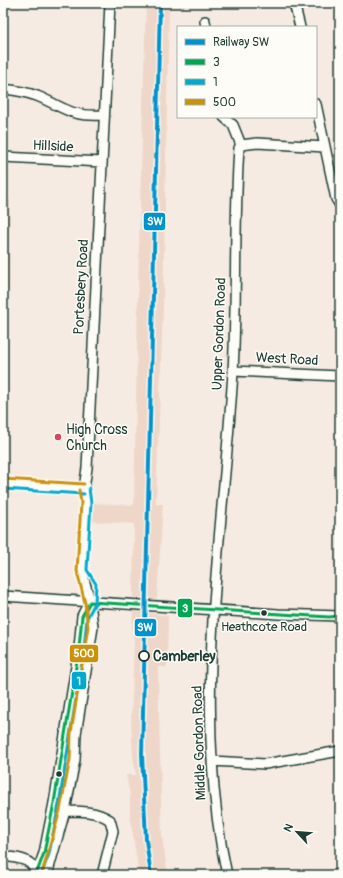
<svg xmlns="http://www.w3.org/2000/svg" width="343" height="878" viewBox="0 0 343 878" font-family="Pangolin,sans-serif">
<rect width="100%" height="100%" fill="#f6ebe2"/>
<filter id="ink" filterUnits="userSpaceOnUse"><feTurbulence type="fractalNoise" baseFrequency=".025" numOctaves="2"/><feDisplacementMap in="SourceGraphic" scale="8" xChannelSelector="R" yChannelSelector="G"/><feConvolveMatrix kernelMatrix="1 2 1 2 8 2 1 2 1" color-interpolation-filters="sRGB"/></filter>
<g filter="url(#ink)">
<path fill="#eed7c9" d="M146,3H169L163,310L156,504H163L157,599L133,597L134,524L91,521L92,503L134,505L139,239Z
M3,192L10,201L8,291H3Z
M133,610L168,616L167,667H158L162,837L168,875H139L130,817V796L126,775H136L133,757L131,722L134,640L132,629Z"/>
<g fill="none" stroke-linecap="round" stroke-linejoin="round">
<g stroke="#1f3d34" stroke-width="12">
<path id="minor" d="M294,3L300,27
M205,21L206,27
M3,89C14,90 26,92 37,96C66,108 69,117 104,115
M316,104L336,199L340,205
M224,117L233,125L241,145
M3,157L102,162
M233,371L340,376
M3,484L84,489
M3,596L278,614L340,616
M212,761L265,764L340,751
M65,811C80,811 97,811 110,820L113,831L102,875
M3,856C16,858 35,858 35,875
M36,875L44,853L54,803L79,648L82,616L90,600
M47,875L65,811L75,760L76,734L93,627L90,602L82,571L86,503L84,489L87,468L110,3
M227,875C191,710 223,538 233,372C237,297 234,222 239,148L241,145L257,143L325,147"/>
</g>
<use href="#minor" stroke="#fdfcf7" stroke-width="9"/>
<g stroke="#fdfcf7" stroke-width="6">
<path id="bus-1" d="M90,602L329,617L340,616
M36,875L44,853L54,803L79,648L82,616L90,602"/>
</g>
<g stroke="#fdfcf7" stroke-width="6">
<path id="bus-2" d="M3,489L84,494
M41,875L49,854L59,804L84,649L87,618L95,603L96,584L87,570L91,503L89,488"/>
</g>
<g stroke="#fdfcf7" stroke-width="6">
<path id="bus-3" d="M3,479L84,484
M42,874L60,810L70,759L71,733L88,627L85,603L77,571L81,503L79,490"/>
</g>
<use href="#bus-1" stroke="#00a651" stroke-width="3"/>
<use href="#bus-2" stroke="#00a9ce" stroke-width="3"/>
<use href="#bus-3" stroke="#cc910a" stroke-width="3"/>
<g stroke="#fdfcf7" stroke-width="7">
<path id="rail-1" d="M151,875L146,840L142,754L160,3"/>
</g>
<use href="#rail-1" stroke="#0092cb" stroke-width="4"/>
</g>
</g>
<circle fill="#d1495b" stroke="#fdfcf7" stroke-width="1.5" cx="58" cy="437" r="4"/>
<g fill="#1f3d34" stroke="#fdfcf7" stroke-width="1.5">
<circle cx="264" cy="613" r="3.5"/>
<circle cx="59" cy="774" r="3.5"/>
</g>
<circle fill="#fdfcf7" stroke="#1f3d34" stroke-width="2" cx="144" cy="656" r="5"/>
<g text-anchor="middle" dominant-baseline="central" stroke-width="3" stroke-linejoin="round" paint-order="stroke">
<g font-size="13" fill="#1f3d34" stroke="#fdfcf7">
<text x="264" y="627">Heathcote Road</text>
</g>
<g font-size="14" fill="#1f3d34" stroke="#fdfcf7">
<text transform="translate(53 146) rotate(3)">Hillside</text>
<text transform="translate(81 287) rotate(-87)">Portesbery Road</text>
<text transform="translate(219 334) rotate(-88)">Upper Gordon Road</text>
<text transform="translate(287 359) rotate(3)">West Road</text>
<text transform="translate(199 743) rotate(-92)">Middle Gordon Road</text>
</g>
<g font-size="14" fill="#1f3d34" stroke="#fdfcf7" text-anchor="start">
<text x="66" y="429">High Cross<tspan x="66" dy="16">Church</tspan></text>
</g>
<g font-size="14" font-weight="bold" fill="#1f3d34" stroke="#fdfcf7" text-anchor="start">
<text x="153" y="656">Camberley</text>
</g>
</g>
<g stroke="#fdfcf7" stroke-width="1.5">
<rect x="143" y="212" width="23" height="19" rx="4" fill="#0092cb"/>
<rect x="177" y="598" width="16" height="20" rx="4" fill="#00a651"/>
<rect x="134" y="618" width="23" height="19" rx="4" fill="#0092cb"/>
<rect x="69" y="644" width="30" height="19" rx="4" fill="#cc910a"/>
<rect x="71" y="671" width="16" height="19" rx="4" fill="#00a9ce"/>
</g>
<g font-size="11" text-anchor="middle" font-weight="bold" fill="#fff">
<text x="155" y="225">SW</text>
<text x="185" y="612">3</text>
<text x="145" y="631">SW</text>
<text x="84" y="657">500</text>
<text x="79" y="685">1</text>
</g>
<rect width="343" height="878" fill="none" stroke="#fdfcf7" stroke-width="16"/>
<rect x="8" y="8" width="327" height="862" fill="none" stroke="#1f3d34" stroke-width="1.5" filter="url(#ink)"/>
<rect x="177" y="26" width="140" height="92" fill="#fdfcf7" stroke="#a4b0a9"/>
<rect x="185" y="39" width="20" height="6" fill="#0092cb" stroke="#a4b0a9"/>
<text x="213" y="46" font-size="12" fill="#1f3d34">Railway SW</text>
<rect x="185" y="59" width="20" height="6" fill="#00a651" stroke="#a4b0a9"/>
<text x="213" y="66" font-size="12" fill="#1f3d34">3</text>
<rect x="185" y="79" width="20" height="6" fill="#00a9ce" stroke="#a4b0a9"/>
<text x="213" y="86" font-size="12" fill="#1f3d34">1</text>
<rect x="185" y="99" width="20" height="6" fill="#cc910a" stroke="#a4b0a9"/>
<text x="213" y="106" font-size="12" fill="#1f3d34">500</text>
<g transform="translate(297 832) rotate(296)" stroke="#fdfcf7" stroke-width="3" paint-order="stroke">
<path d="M0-3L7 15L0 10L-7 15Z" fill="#1f3d34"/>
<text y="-6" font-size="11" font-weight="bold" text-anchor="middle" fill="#1f3d34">N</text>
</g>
</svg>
